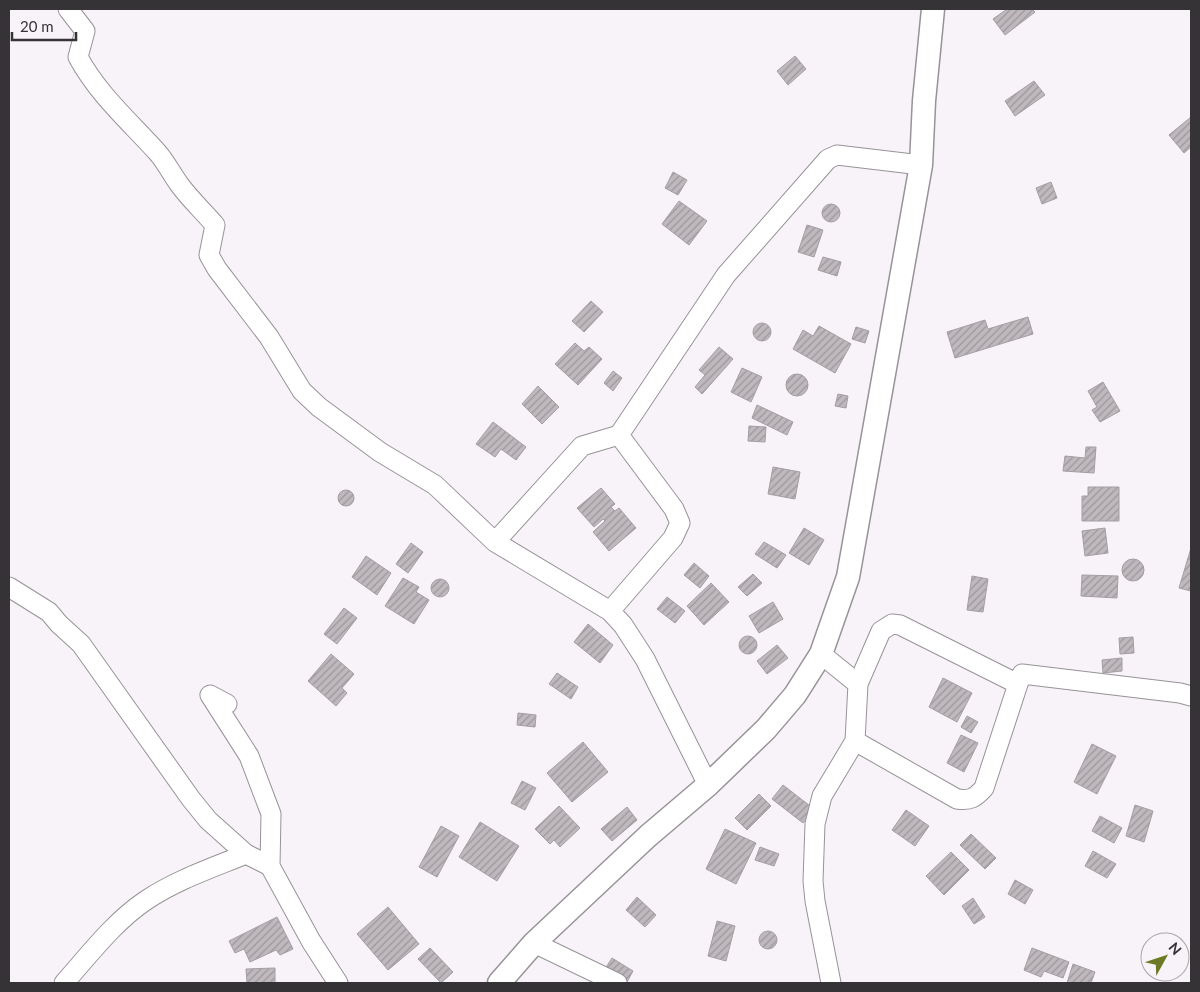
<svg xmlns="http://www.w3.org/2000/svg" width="1200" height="992" viewBox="0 0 1200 992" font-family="Lato,sans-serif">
<defs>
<pattern id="building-hatch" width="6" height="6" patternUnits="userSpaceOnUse" patternTransform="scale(1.25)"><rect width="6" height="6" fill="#bfb9be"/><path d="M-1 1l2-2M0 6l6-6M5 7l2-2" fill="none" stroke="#9c979b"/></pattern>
</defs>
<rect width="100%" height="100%" fill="#f8f3f8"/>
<path fill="url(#building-hatch)" stroke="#a39ea3" d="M1007,9H1032L1035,12L1005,35L993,19Z
M795,56L806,69L788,85L777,71Z
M1034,81L1045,95L1015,116L1005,101Z
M1191,117V147L1184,153L1169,135Z
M673,172L687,180L678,195L665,188Z
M1051,182L1057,198L1042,204L1036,188Z
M679,201L707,221L689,245L662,224Z
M822 213a9 9 0 1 1 18 0a9 9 0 1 1-18 0Z
M807,225L823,230L814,257L798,252Z
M823,257L841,262L837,276L818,270Z
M591,301L603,312L584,332L572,321Z
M1028,317L1033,334L955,358L947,332L985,320L988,329Z
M753 332a9 9 0 1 1 18 0a9 9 0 1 1-18 0Z
M819,326L851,344L835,373L793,349L803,330L813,336Z
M856,327L869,331L865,343L852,339Z
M575,343L584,351L589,347L602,359L578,385L555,364Z
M719,347L733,359L702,394L695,387L705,375L699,370Z
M742,368L762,377L751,402L731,392Z
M613,371L622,378L613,391L604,383Z
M786 385a11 11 0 1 1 22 0a11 11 0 1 1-22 0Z
M1103,382L1120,411L1100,422L1092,410L1097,407L1088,391Z
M538,386L559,407L542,424L522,404Z
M838,394L848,396L846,408L835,406Z
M757,405L793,422L787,435L752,418Z
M493,422L526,447L516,460L501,449L495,457L476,444Z
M749,426L766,427L765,442L748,441Z
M1086,447H1096L1094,473L1063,471L1065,456L1085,458Z
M773,467L800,472L795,499L768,494Z
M1088,487H1119V521H1082V496H1088Z
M601,488L615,504L611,507L615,511L619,508L636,528L609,551L593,532L605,521L603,519L594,527L577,508Z
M338 498a8 8 0 1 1 16 0a8 8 0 1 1-16 0Z
M804,528L824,540L809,565L789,553Z
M1105,528L1108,553L1085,556L1082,531Z
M764,542L786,555L777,568L755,554Z
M411,543L423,552L408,573L396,564Z
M1191,548V591L1179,588Z
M366,556L391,573L377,595L352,577Z
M1122 570a11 11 0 1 1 22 0a11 11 0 1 1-22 0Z
M694,563L709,576L700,588L684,575Z
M753,574L762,583L747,596L738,587Z
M1082,575L1118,576L1117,598L1081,596Z
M972,576L988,579L983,612L967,610Z
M403,578L419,587L416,592L429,600L414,624L385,606Z
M431 588a9 9 0 1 1 18 0a9 9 0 1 1-18 0Z
M711,583L729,602L704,625L687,606Z
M667,597L685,611L675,623L657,609Z
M773,602L783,619L759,633L749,616Z
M344,608L357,618L337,644L324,634Z
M588,624L613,645L600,663L574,642Z
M739 645a9 9 0 1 1 18 0a9 9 0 1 1-18 0Z
M1133,637L1134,653L1120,654L1119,638Z
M777,645L788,658L767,674L757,661Z
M331,654L354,674L342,688L347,693L336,706L308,681Z
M1122,658V671L1103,673L1102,660Z
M557,673L578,687L571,699L549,684Z
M943,678L972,693L957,722L929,707Z
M518,713L536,715L535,727L517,725Z
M967,716L978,722L971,733L961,727Z
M961,735L978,743L964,772L947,763Z
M583,742L608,772L572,802L547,773Z
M1092,744L1116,756L1097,794L1074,782Z
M522,781L536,788L525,810L511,803Z
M783,785L814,809L803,823L772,799Z
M759,794L771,806L747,830L735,818Z
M1135,805L1153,811L1144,842L1126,836Z
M559,806L580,828L560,847L554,840L550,844L535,829Z
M627,807L637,820L612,841L601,829Z
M906,810L929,826L915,846L892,830Z
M1100,816L1122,828L1114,843L1092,831Z
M480,822L519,846L497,881L459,857Z
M441,826L459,836L437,877L419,867Z
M725,829L756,843L736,884L706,869Z
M971,834L996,858L985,869L960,845Z
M760,847L779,854L774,866L755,860Z
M1093,851L1116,864L1107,878L1085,866Z
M951,852L969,870L944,895L926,876Z
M1015,880L1033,890L1025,904L1008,894Z
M637,897L656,915L645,927L626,910Z
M973,898L985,917L974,924L962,906Z
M388,907L419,944L388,970L357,934Z
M277,917L293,949L280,955L276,950L250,962L244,949L235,953L229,941Z
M717,921L735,926L726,961L708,956Z
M759 940a9 9 0 1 1 18 0a9 9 0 1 1-18 0Z
M430,948L453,972L441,983L418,959Z
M1032,948L1069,962L1063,978L1044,971L1041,977L1024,970Z
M612,958L633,971L627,982L605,969Z
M1073,964L1095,972L1091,983H1067Z
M275,968V983H247L246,969Z"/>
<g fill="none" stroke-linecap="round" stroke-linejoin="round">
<g stroke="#979397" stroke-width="21">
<path id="minor" d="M68,9L85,31L78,57C98,94 129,121 157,152C166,162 171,173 179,184C189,198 203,211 215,225L209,255L217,269L269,337L302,391L319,407L380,452L435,485L495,542L610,611L623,625L645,659L708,785
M495,542L582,446L619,435L726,275L828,159L837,155L921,165
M9,587L49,612L59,624L81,644L191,799L208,820L246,854L270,866L311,941L338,983
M610,611L673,538L680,523L674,509L619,435
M821,654L858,684L855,741L822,796L815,824L813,881L815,901L831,983
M858,684L881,631L892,624L900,625L1018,684L1022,674L1180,693L1191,696
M227,704L210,695L249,756L271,814L270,866
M855,741L957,799C970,801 975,798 984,788L1018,684
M534,943L617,983
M64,983C89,955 114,922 145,901C176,880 212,868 246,854"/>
</g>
<g stroke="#979397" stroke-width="25">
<path id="tertiary" d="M499,983L534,943L648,836L708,785L766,729L795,695L821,654L848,577L921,165L924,101L933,9"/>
</g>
<use href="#minor" stroke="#fff" stroke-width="19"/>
<use href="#tertiary" stroke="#fff" stroke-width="22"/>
</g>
<rect width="1200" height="992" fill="none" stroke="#353335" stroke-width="20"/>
<g transform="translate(1165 957) rotate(50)"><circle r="24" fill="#f8f3f8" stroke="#aaa6aa"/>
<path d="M0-4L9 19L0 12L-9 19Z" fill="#6c7925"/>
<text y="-8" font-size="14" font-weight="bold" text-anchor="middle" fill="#353335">N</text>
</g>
<path d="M12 32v8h64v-8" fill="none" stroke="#353335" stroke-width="2.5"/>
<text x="20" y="32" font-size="15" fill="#353335" stroke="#f8f3f8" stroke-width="4" paint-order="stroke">20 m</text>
</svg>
